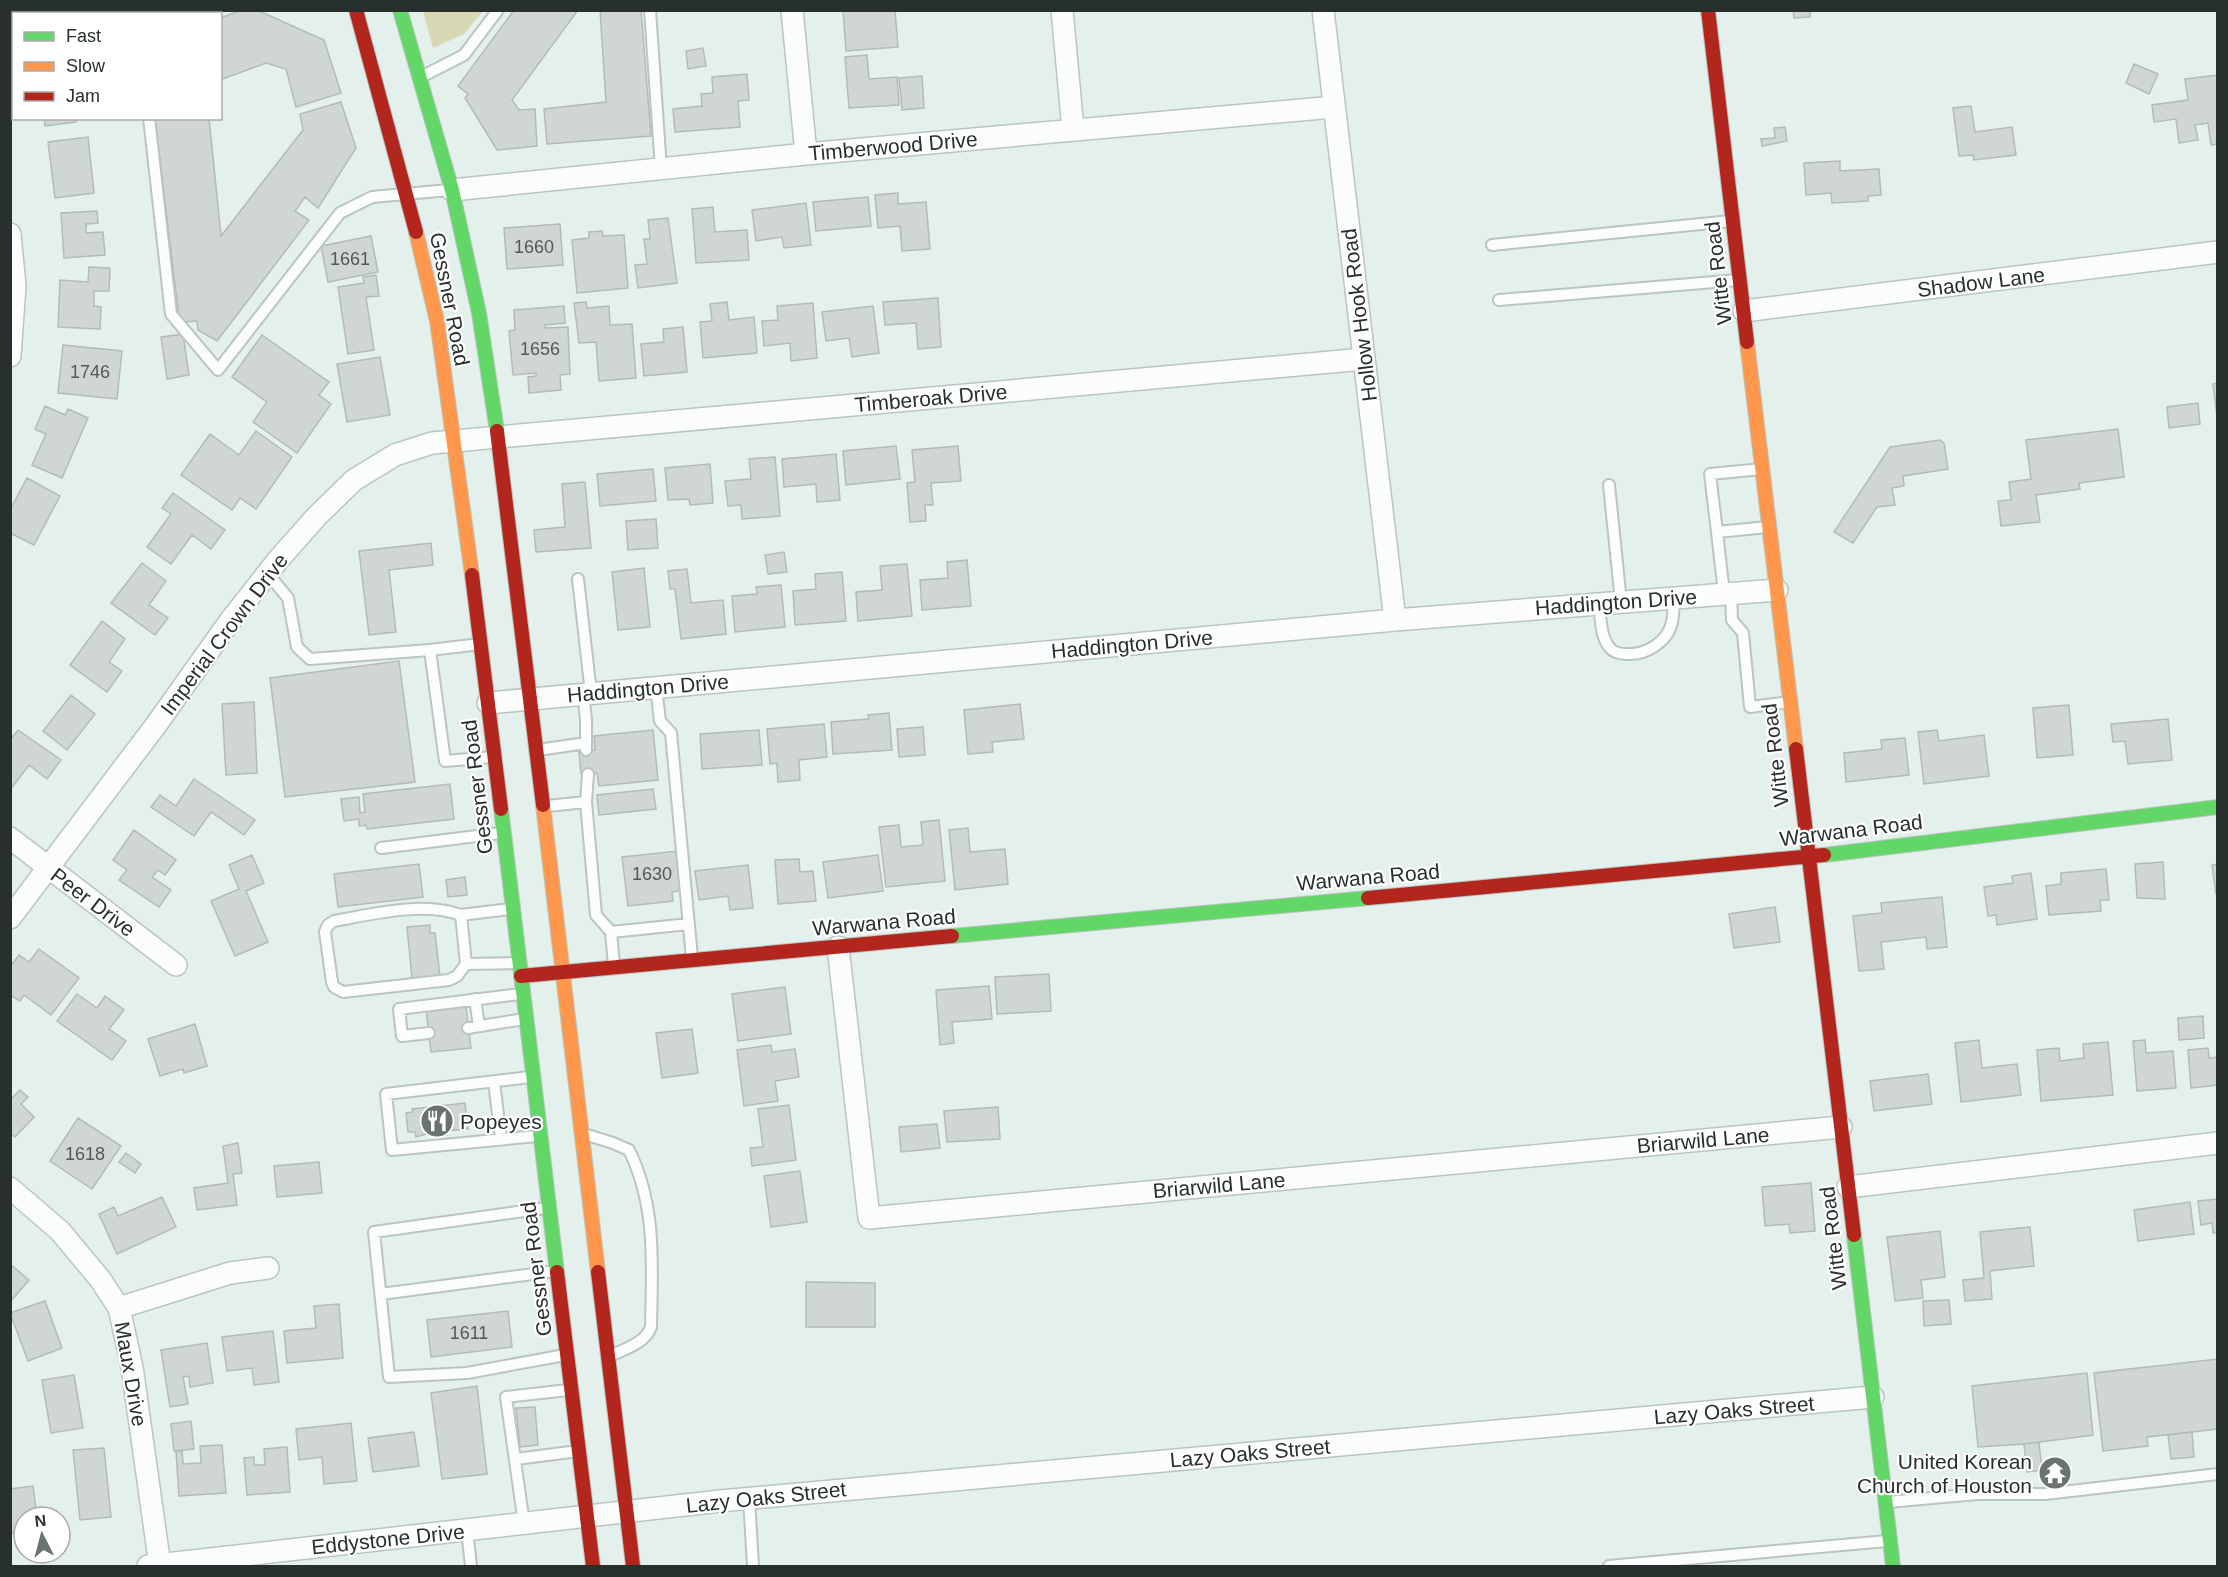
<svg xmlns="http://www.w3.org/2000/svg" width="2228" height="1577" viewBox="0 0 2228 1577" font-family="Helvetica,sans-serif">
<rect width="100%" height="100%" fill="#e4f0eb"/>
<path fill="#d6d9b3" d="M423,11V10L483,11L464,34L433,48Z"/>
<path fill="#d0d7d2" stroke="#b3bbb6" stroke-width="1.5" d="M30,10H88V14H31Z
M242,10H257L324,40L341,93L296,107L286,69L266,63L220,80V18Z
M514,10H578L512,100L519,110L535,109L537,146L497,150L465,98L468,94L458,86Z
M600,10H641L651,136L547,144L544,109L606,102Z
M843,10H895L898,47L846,51Z
M1793,10H1810V17L1794,18Z
M703,48L706,66L688,69L686,51Z
M867,55L869,79L897,77L899,105L849,108L845,57Z
M2134,64L2158,74L2149,94L2126,83Z
M747,74L749,100L738,101L740,127L675,132L673,109L702,106L701,94L713,93L712,77Z
M2218,75V144L2211,145L2208,123L2195,125L2198,140L2179,143L2176,119L2154,122L2152,105L2188,100L2185,79Z
M922,76L924,108L902,110L899,78Z
M341,102L356,148L318,208L305,197L295,211L309,220L217,341L198,330L197,321L185,322L179,318L155,118H209L221,236L303,130L300,114Z
M1971,106L1975,132L2012,127L2016,155L1974,160L1973,155L1959,156L1953,108Z
M44,118H76V122L45,126Z
M1785,127L1787,141L1762,146L1761,139L1775,138L1774,128Z
M88,137L94,193L55,198L48,142Z
M1840,161V171L1879,169L1881,195L1868,196V201L1832,203L1831,193L1806,195L1804,163Z
M898,193V204L926,202L930,249L902,251L900,226L878,228L875,195Z
M868,197L871,226L816,231L813,202Z
M806,203L811,245L784,248L782,237L756,241L752,210Z
M713,207L715,232L747,230L749,260L696,263L692,209Z
M97,211L98,223L86,224V233L103,232L105,255L64,258L61,213Z
M668,218L677,283L638,288L635,265L647,264L644,239H650L648,220Z
M560,224L563,265L507,269L504,228Z
M602,231L603,236L624,235L628,288L577,293L572,240L589,238V232Z
M371,236L378,272L328,282L321,246Z
M89,267L110,268L109,291H94V306L101,307L100,329L58,327L60,280L88,282Z
M376,275L379,296L366,297L374,350L348,354L338,287L364,283L363,277Z
M938,298L941,347L918,349L916,323L885,325L883,302Z
M586,302L587,308L609,306L610,325L632,324L636,378L599,381L596,342L579,343L574,303Z
M727,302L729,320L754,317L757,353L703,358L700,322L712,321L710,304Z
M813,303L817,358L791,361L790,343L764,346L762,321L778,320L777,306Z
M564,306L565,323L545,325V328L568,327L570,374L560,375L561,390L529,393L528,377L536,376V373L513,375L509,331L515,330L514,310Z
M873,306L879,353L852,357L849,338L826,341L822,312Z
M683,327L687,372L644,376L641,344L664,342L663,329Z
M183,334L189,375L167,379L161,337Z
M262,335L329,382L319,395L331,404L297,453L253,422L267,402L232,377Z
M63,345L122,351L117,399L58,393Z
M380,357L390,415L347,422L337,364Z
M2218,383V424L2213,384Z
M2198,403L2200,424L2169,428L2167,407Z
M45,406L65,415L68,409L88,418L62,478L32,465L46,434L35,429Z
M2118,429L2124,477L2079,483L2080,489L2036,495L2040,522L2001,526L1998,501L2011,500L2009,482L2031,479L2026,440Z
M256,431L292,457L256,509L240,498L232,510L181,475L210,434L239,455Z
M1940,440L1944,443L1948,469L1903,476L1904,486L1892,488L1895,505L1877,507L1853,543L1834,532L1890,447Z
M896,446L900,479L846,485L843,451Z
M958,446L961,481L931,483L933,505H925L926,521L910,522L907,483L915,482L912,450Z
M836,454L840,500L817,502L816,484L784,487L782,459Z
M775,457L780,516L742,519L741,505L728,506L725,481L751,479L749,459Z
M710,464L713,503L690,505L689,499L668,500L665,468Z
M653,469L656,501L600,506L597,474Z
M27,478L60,496L34,545L10,533V510Z
M585,482L591,548L536,552L534,530L565,527L562,484Z
M173,493L225,530L211,549L192,535L171,564L147,547L171,514L162,508Z
M656,519L658,548L628,550L626,521Z
M431,543L433,565L389,570L396,632L369,635L359,551Z
M784,552L787,572L768,574L765,555Z
M967,560L971,606L922,610L920,580L948,578L947,562Z
M142,563L166,581L149,605L168,618L155,635L111,603Z
M907,564L912,616L858,621L856,592L882,590L880,566Z
M644,568L650,627L618,630L612,572Z
M687,569L691,603L723,600L726,634L681,639L675,589H670L668,571Z
M842,572L846,621L795,625L793,591L816,589L815,574Z
M781,585L785,627L735,632L732,596L757,594L756,587Z
M102,621L125,639L109,662L122,671L107,692L70,665Z
M399,661L415,782L285,797L270,678Z
M71,695L95,714L67,750L43,731Z
M254,702L257,773L226,775L222,704Z
M1020,704L1024,739L992,742L993,752L968,754L964,710Z
M2069,705L2073,755L2037,758L2033,708Z
M889,713L892,750L833,754L831,722L869,719L868,715Z
M2168,719L2172,760L2128,764L2125,741L2113,742L2111,724Z
M824,724L827,757L799,760L800,780L778,782L777,763L770,764L767,729Z
M923,727L925,755L899,757L897,729Z
M18,730L61,760L47,779L29,765L10,790V740Z
M653,730L658,780L599,786L597,773L581,774L579,751L595,750L594,736Z
M759,730L762,765L702,769L700,734Z
M1937,730L1939,741L1984,735L1989,776L1924,784L1918,732Z
M1905,738L1909,775L1846,782L1844,753L1882,749L1881,740Z
M194,779L255,820L244,835L211,812L194,836L151,807L160,795L176,806Z
M450,784L454,819L367,829L366,825L359,826V819L344,821L341,799L359,797L360,813L365,812L363,794Z
M653,789L656,809L599,815L597,795Z
M939,820L945,881L886,887L879,827L899,825L901,847L923,845L921,822Z
M968,828L970,852L1005,849L1008,884L955,890L949,830Z
M134,830L176,860L165,875L158,870L152,877L171,890L159,907L119,880L127,870L113,860Z
M678,851L682,890L672,892L673,901L628,906L622,857Z
M252,855L264,883L246,891L268,942L235,956L211,901L239,889L229,865Z
M878,855L883,891L828,898L823,862Z
M799,859L800,872L813,871L816,901L778,904L775,860Z
M2163,862L2165,899L2137,898L2135,864Z
M419,864L423,897L338,907L334,874Z
M2218,864V894H2216L2212,865Z
M748,865L753,908L730,910L728,896L699,900L695,871Z
M2106,869L2109,900H2100L2101,911L2049,915L2046,886L2061,884V873Z
M2031,873L2037,919L1997,925L1996,915L1988,916L1984,887L2013,883L2012,876Z
M465,877L467,895L448,897L446,880Z
M1942,897L1947,947L1927,949L1926,937L1881,942L1884,969L1859,971L1853,916L1882,913L1881,903Z
M1775,907L1780,942L1734,948L1729,914Z
M430,925V933H435L440,977L419,980V977L412,978L407,927Z
M39,949L79,978L51,1015L24,995L20,1001L10,995V967L19,955L29,962Z
M1049,974L1051,1011L997,1014L995,977Z
M989,986L992,1019L952,1022L954,1043L940,1045L936,990Z
M785,987L791,1034L738,1041L732,994Z
M77,994L97,1008L105,996L124,1010L109,1029L126,1041L112,1060L57,1021Z
M466,1006L471,1048L431,1052L426,1010Z
M2203,1016L2204,1038L2179,1040L2178,1018Z
M195,1024L207,1066L184,1073L183,1069L160,1076L148,1039Z
M692,1029L698,1073L662,1078L656,1033Z
M1979,1040L1982,1068L2017,1064L2021,1095L1961,1102L1955,1043Z
M2145,1040L2146,1053L2173,1051L2176,1088L2137,1091L2133,1041Z
M2108,1042L2113,1095L2041,1101L2037,1050L2059,1048L2060,1061L2084,1058L2083,1044Z
M771,1045L772,1052L795,1049L799,1077L775,1081L778,1101L744,1106L737,1050Z
M2208,1048L2209,1058L2218,1057V1085L2191,1088L2188,1050Z
M1928,1074L1932,1104L1874,1111L1870,1081Z
M20,1090L28,1097L21,1104L34,1117L15,1137L10,1133V1100Z
M465,1103L468,1129L446,1131L447,1135L433,1136V1132L416,1137L415,1132H408L406,1113L413,1112L412,1109Z
M789,1105L796,1160L752,1166L750,1148L763,1147L758,1109Z
M998,1107L1000,1139L947,1142L944,1111Z
M78,1118L121,1146L92,1189L50,1161Z
M937,1124L940,1148L901,1152L899,1127Z
M238,1143L242,1173L233,1174L237,1205L197,1210L194,1188L228,1183L223,1146Z
M126,1153L141,1164L135,1173L119,1162Z
M319,1162L322,1193L277,1197L274,1166Z
M800,1171L807,1222L771,1227L764,1176Z
M1811,1183L1815,1231L1790,1233L1789,1224L1765,1226L1762,1187Z
M162,1197L176,1227L117,1254L99,1214L114,1207L118,1216Z
M2218,1199V1232L2213,1233L2212,1223L2201,1225L2198,1201Z
M2190,1202L2194,1234L2138,1241L2134,1210Z
M2030,1227L2034,1266L1990,1271L1992,1299L1965,1301L1963,1280L1984,1278L1980,1232Z
M1940,1231L1945,1277L1921,1280L1923,1298L1895,1301L1887,1237Z
M10,1264L29,1280L10,1302Z
M806,1282L875,1283V1327H806Z
M1949,1300L1951,1324L1924,1326L1923,1301Z
M45,1301L62,1348L28,1361L10,1313Z
M339,1304L343,1358L287,1363L284,1331L316,1328L314,1306Z
M508,1311L512,1347L431,1357L427,1320Z
M273,1331L279,1382L254,1385L252,1368L227,1371L222,1337Z
M207,1343L213,1383L190,1387L189,1376L183,1377L188,1404L170,1407L161,1350Z
M2218,1359V1429L2147,1437L2148,1446L2103,1451L2094,1373Z
M2087,1373L2093,1435L2024,1444L1978,1447L1972,1386Z
M74,1375L83,1428L51,1433L42,1380Z
M477,1386L487,1474L442,1479L431,1393Z
M535,1407L538,1445L520,1447L516,1408Z
M191,1421L194,1449L174,1451L171,1424Z
M351,1423L357,1481L324,1484L322,1457L299,1460L296,1429Z
M414,1432L419,1466L373,1472L368,1438Z
M2192,1432L2194,1457L2171,1459L2168,1435Z
M2039,1442L2042,1470L2027,1472L2024,1444Z
M222,1445L226,1493L179,1496L176,1451H182L183,1464L201,1463L200,1446Z
M287,1447L290,1492L247,1495L244,1458L254,1457V1465H265L264,1449Z
M104,1448L111,1517L80,1520L73,1450Z
M33,1486L37,1517H24V1532L10,1533V1489Z"/>
<g fill="none" stroke-linecap="round" stroke-linejoin="round">
<g stroke="#bac5c0" stroke-width="14">
<path id="lane" d="M650,10L661,169
M188,14L196,10
M421,77L464,55L498,10
M149,118L171,314L218,370L340,213L372,197L449,190
M1492,245L1731,221
M1499,300L1738,280
M1609,485L1621,602
M1717,532L1710,474L1762,469
M268,574L288,598L297,647L310,659L430,650
M578,579L591,693
M1731,593L1732,620L1743,633L1750,707L1790,702
M1724,594L1717,532L1768,527
M1599,603C1601,618 1600,637 1610,648C1614,653 1620,654 1627,654C1646,655 1668,642 1672,622C1674,614 1673,606 1674,598
M480,644L430,650L445,761L492,757
M656,687L660,721L671,733L692,958
M583,694L586,719V750
M538,750L586,743
M586,802L588,774
M547,806L586,802L596,915L611,932L689,924
M381,848L501,833
M510,909L461,915L466,964L518,963
M461,915C424,901 372,914 334,921L328,925L325,932L332,982L334,987L343,992L449,980L457,976L466,964
M611,932L614,965
M475,999L479,1026
M468,1028L524,1019
M429,1033L402,1036L399,1009L520,994
M530,1077L386,1094L392,1150L537,1136
M494,1082L501,1139
M584,1134L613,1143L629,1150C657,1207 652,1266 651,1327C645,1343 627,1348 612,1355
M546,1208L374,1232L389,1377L467,1373L565,1355
M381,1294L556,1271
M516,1459L578,1451
M749,1498L753,1566
M1888,1502L1977,1494H2045L2218,1474
M524,1524L506,1397L568,1390
M467,1530L471,1566
M1609,1566L1887,1541"/>
</g>
<g stroke="#bac5c0" stroke-width="24">
<path id="street" d="M792,10L806,154
M1062,10L1073,130
M1323,10L1395,620
M452,190L806,154L1334,107
M10,234L15,286L10,356
M1744,311L2218,252
M488,703L1395,620L1777,590
M10,838L176,965
M10,918L156,725L230,621L278,560L317,516L354,480L395,455L432,443L1364,359
M838,947L869,1218L1841,1127
M1848,1187L2218,1143
M10,1188L60,1231L100,1279L119,1308L132,1367L160,1566
M119,1308L230,1273L268,1268
M148,1566L720,1501L1873,1397"/>
</g>
<g stroke="#bac5c0" stroke-width="16">
<path id="fast" d="M400,10L452,190L479,313L497,431
M501,809L557,1272
M1824,855L2218,807
M952,936L1368,898
M1854,1235L1893,1566"/>
</g>
<g stroke="#bac5c0" stroke-width="16">
<path id="slow" d="M416,232L437,321L472,575
M1747,342L1796,749
M543,805L598,1272"/>
</g>
<g stroke="#bac5c0" stroke-width="16">
<path id="jam" d="M356,10L416,232
M1708,10L1747,342
M497,431L543,805
M472,575L501,809
M1796,749L1854,1235
M1368,898L1824,855
M521,976L952,936
M557,1272L593,1566
M598,1272L633,1566"/>
</g>
<use href="#lane" stroke="#fbfdfc" stroke-width="10"/>
<use href="#street" stroke="#fbfdfc" stroke-width="21"/>
<use href="#fast" stroke="#63d668" stroke-width="14"/>
<use href="#slow" stroke="#ff974d" stroke-width="14"/>
<use href="#jam" stroke="#b3261e" stroke-width="14"/>
</g>
<defs>
<g id="restaurant-disc" transform="scale(1.725)"><circle r="9.5" fill="#69736f" stroke="#fff"/><path d="M-5-6h1v4h1v-4h1v4h1v-4h1v5L-1.5 .5V6h-2V.5L-5-1ZM5-6V6H3V1.5H1.5Q1.5-4 5-6Z" fill="#fff"/></g>
<g id="temple-disc" transform="scale(1.725)"><circle r="9.5" fill="#69736f" stroke="#fff"/><path d="M0-6L5-2H3V0L6.5 2.5H4V6H1.5V3h-3V6H-4V2.5H-6.5L-3 0V-2H-5Z" fill="#fff"/></g>
</defs>
<g fill-rule="evenodd">
<use href="#restaurant-disc" x="437" y="1121"/>
<use href="#temple-disc" x="2055" y="1473"/>
</g>
<g text-anchor="middle" dominant-baseline="central" stroke-width="4.5" stroke-linejoin="round" paint-order="stroke">
<g font-size="18" fill="#515a56">
<text x="534" y="247">1660</text>
<text x="350" y="259">1661</text>
<text x="540" y="349">1656</text>
<text x="90" y="372">1746</text>
<text x="652" y="874">1630</text>
<text x="85" y="1154">1618</text>
<text x="469" y="1333">1611</text>
</g>
<g font-size="21" fill="#27302c" stroke="#fff">
<text transform="translate(893 146) rotate(-5)">Timberwood Drive</text>
<text transform="translate(1718 273) rotate(-97)">Witte Road</text>
<text transform="translate(1981 282) rotate(-7)">Shadow Lane</text>
<text transform="translate(450 299) rotate(79)">Gessner Road</text>
<text transform="translate(1359 315) rotate(-97)">Hollow Hook Road</text>
<text transform="translate(931 398) rotate(-5)">Timberoak Drive</text>
<text transform="translate(1616 602) rotate(-4)">Haddington Drive</text>
<text transform="translate(224 634) rotate(-53)">Imperial Crown Drive</text>
<text transform="translate(1132 644) rotate(-5)">Haddington Drive</text>
<text transform="translate(648 688) rotate(-5)">Haddington Drive</text>
<text transform="translate(1775 755) rotate(-97)">Witte Road</text>
<text transform="translate(477 787) rotate(-97)">Gessner Road</text>
<text transform="translate(1851 830) rotate(-7)">Warwana Road</text>
<text transform="translate(1368 877) rotate(-5)">Warwana Road</text>
<text transform="translate(93 902) rotate(37)">Peer Drive</text>
<text transform="translate(884 922) rotate(-5)">Warwana Road</text>
<text transform="translate(1703 1140) rotate(-5)">Briarwild Lane</text>
<text transform="translate(1219 1185) rotate(-5)">Briarwild Lane</text>
<text transform="translate(1833 1238) rotate(-97)">Witte Road</text>
<text transform="translate(536 1269) rotate(-97)">Gessner Road</text>
<text transform="translate(131 1374) rotate(80)">Maux Drive</text>
<text transform="translate(1734 1410) rotate(-5)">Lazy Oaks Street</text>
<text transform="translate(1250 1453) rotate(-5)">Lazy Oaks Street</text>
<text transform="translate(766 1497) rotate(-6)">Lazy Oaks Street</text>
<text transform="translate(388 1539) rotate(-6)">Eddystone Drive</text>
</g>
<g font-size="21" fill="#27302c" stroke="#fff" text-anchor="start">
<text x="460" y="1121">Popeyes</text>
<text x="2032" y="1461" text-anchor="end">United Korean<tspan x="2032" dy="24">Church of Houston</tspan></text>
</g>
</g>
<rect width="2228" height="1577" fill="none" stroke="#27302c" stroke-width="24"/>
<rect x="12" y="12" width="210" height="108" fill="#ffffff" stroke="#a9acab" stroke-width="1.5"/>
<rect x="24" y="32" width="30" height="9" fill="#63d668" stroke="#a9acab" stroke-width="1.5"/>
<text x="66" y="42" font-size="18" fill="#27302c">Fast</text>
<rect x="24" y="62" width="30" height="9" fill="#ff974d" stroke="#a9acab" stroke-width="1.5"/>
<text x="66" y="72" font-size="18" fill="#27302c">Slow</text>
<rect x="24" y="92" width="30" height="9" fill="#b3261e" stroke="#a9acab" stroke-width="1.5"/>
<text x="66" y="102" font-size="18" fill="#27302c">Jam</text>
<g transform="translate(42 1535) rotate(354)"><circle r="28" fill="#ffffff" stroke="#a9acab" stroke-width="1.5"/>
<path d="M0-4.5L10 22L0 15L-10 22Z" fill="#69736f"/>
<text y="-9" font-size="16" font-weight="bold" text-anchor="middle" fill="#27302c">N</text>
</g>
</svg>
